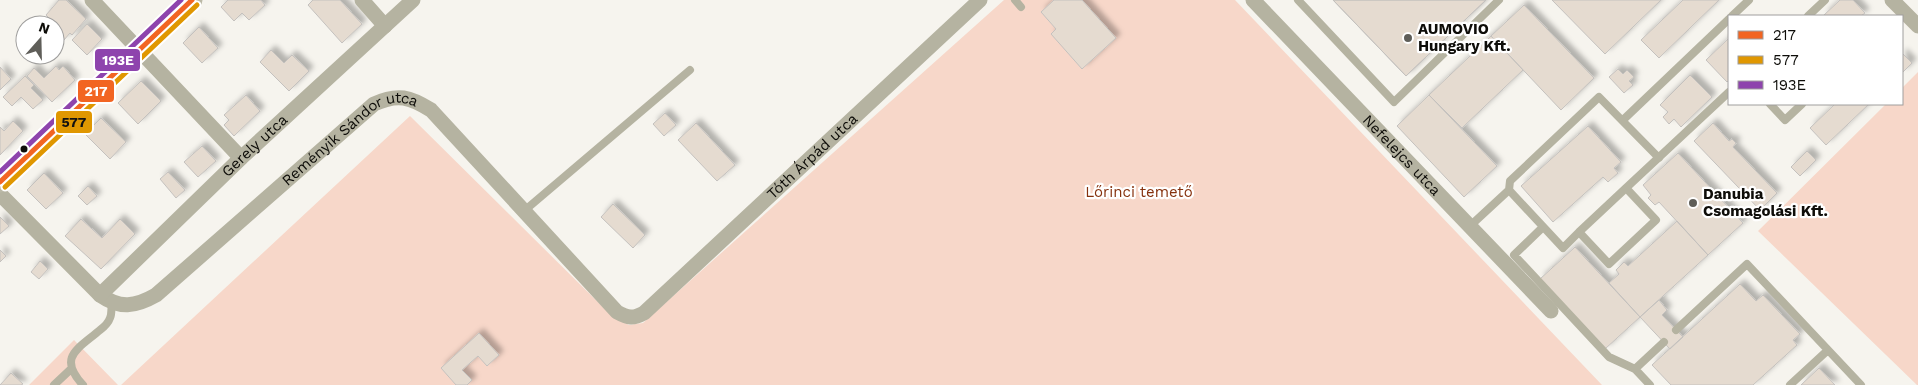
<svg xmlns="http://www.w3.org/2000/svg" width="1918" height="385" viewBox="0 0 1918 385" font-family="'Work Sans',sans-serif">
<defs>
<filter id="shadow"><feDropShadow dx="4.5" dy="-4.5" stdDeviation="2.5" flood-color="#0004"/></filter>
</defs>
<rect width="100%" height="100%" fill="#f6f4ee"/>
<path fill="#f7d7c9" d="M1004,0H1235L1602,385H121L410,116L613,317L629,325L643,323Z
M1918,72V385H1917L1758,231L1886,104H1902V88Z
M74,340L118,385H29Z"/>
<path fill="#e5dbd0" stroke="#c4c1be" filter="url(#shadow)" d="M59,0H66L86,19L72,35L70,33L64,40L55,32V25L47,24L51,20L46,15Z
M228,0H261L265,5L249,20L242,13L234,21L221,7Z
M313,0H340L362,24L342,43L308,5Z
M1054,0H1082L1116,38L1082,69L1051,34L1056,29L1041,12Z
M1333,0H1486L1406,76Z
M1333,0H1486L1406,76Z
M1552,0H1661L1605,54Z
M1683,0H1719L1659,58L1641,40Z
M1840,0H1853L1865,13L1861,16H1823Z
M1524,5L1594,78L1561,110L1491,36Z
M87,24L102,39L87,55L72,40Z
M199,27L218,48L202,63L183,43Z
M1491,36L1523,70L1462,128L1429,95Z
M1729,38V80L1727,82L1706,60Z
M271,50L284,63L292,55L309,71L289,91L260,62Z
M1902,53L1912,63L1902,73Z
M56,66L59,70L63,66L75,80L52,102L27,76L34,68L44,78Z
M0,67L11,79L0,90Z
M1618,69L1623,74L1627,70L1634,77L1629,81L1633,85L1624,93L1609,77Z
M1690,75L1712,97L1681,127L1674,119L1669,124L1663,117L1668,112L1660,105Z
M25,76L34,85L31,88L43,100L33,109L21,97L12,106L3,97Z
M141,81L161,101L138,124L118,103Z
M246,95L260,111L234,136L224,125L229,120L224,115Z
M1429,95L1497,166L1464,197L1397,126Z
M1835,104H1869L1826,145L1810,128Z
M665,113L676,125L664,136L653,124Z
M101,118L126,142L110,159L85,134Z
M13,121L23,131L0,155V127L4,131Z
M696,123L735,165L717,181L678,140Z
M1713,123L1729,141L1732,139L1736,143L1733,147L1777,193L1760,210L1694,141Z
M1588,126L1621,162L1614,168L1618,173L1608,182L1603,177L1553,222L1521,186Z
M202,146L216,161L198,177L184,162Z
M1807,151L1816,160L1800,176L1791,167Z
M1678,153L1743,223L1708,255L1659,202L1655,205L1648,198L1651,195L1643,185Z
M168,172L185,190L176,198L160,179Z
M44,173L63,193L46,209L27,190Z
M88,186L97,196L87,205L78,196Z
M613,204L645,235L633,248L601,217Z
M0,217L9,226L0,234Z
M81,219L102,238L120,219L135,234L101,269L65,236Z
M1677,221L1708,255L1640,317L1609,283L1619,274L1616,270L1624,262L1628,266Z
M1575,247L1640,317L1605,349L1540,279Z
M0,250L6,256L0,262Z
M40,261L48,269L39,279L31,272Z
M1740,284L1756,301L1763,295L1800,334L1793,340L1797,345L1753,385H1671L1652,365Z
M1659,300L1667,310L1662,315L1683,337L1670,349L1640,317Z
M479,333L499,355L487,366L478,356L462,370L472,380L467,385H456L441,368Z
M1819,368L1835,385H1801Z
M11,373L23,384L21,385H0Z"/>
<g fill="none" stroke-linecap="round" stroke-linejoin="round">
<path stroke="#b5b3a1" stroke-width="8" d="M1015,0L1021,7
M1298,0L1394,102L1499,0
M1732,16L1749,0
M1808,16L1825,0
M1770,104L1785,120L1802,104
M1623,120L1729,19
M1626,188L1656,220L1609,264L1579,232Z
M1626,188L1729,92
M1509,190L1510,181L1599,97L1659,158
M524,211L690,70
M1470,226L1509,190L1563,248L1579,232
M1543,227L1514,255L1609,357L1635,369
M1676,330L1747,264L1861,385
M54,385L71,369
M83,385C57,357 78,349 100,330C104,327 108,324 110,318C112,314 111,308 112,303
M1650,385L1635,369L1664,342
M1790,385L1828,350"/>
<g stroke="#b5b3a1" stroke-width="15">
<path d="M92,0L241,158"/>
<path d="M362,0L385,26"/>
<path id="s1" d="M1253,0L1551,311"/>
<path d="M1892,0L1918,26"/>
<path id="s2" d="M0,194L100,295C120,309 135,307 156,295L374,104C398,93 410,97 431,110L617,312C628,318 633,319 644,313L980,0"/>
<path id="s3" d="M100,295L241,158L413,0"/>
</g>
<path stroke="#bbb9a7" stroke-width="21" d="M0,182L192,0"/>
<g stroke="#fff" stroke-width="9">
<path id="bus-1" d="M0,182L192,0"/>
</g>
<g stroke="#fff" stroke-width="9">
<path id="bus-2" d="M5,187L197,5"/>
</g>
<g stroke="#fff" stroke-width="9">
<path id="bus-3" d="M0,172L181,0"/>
</g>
<use href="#bus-1" stroke="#f26522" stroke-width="5"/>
<use href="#bus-2" stroke="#e09701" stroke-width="5"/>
<use href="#bus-3" stroke="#8e44ad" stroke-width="5"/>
</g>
<g fill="#5f5e59" stroke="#fff" stroke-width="2">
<circle cx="1408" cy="38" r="5"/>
<circle cx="1693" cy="203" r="5"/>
</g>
<circle fill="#0e0d09" stroke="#fff" stroke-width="2" cx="24" cy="149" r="4.5"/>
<g text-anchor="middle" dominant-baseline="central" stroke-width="4.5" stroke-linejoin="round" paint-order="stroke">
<g font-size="15" font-weight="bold" fill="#0e0d09" stroke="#fff" text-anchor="start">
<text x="1418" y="29">AUMOVIO<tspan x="1418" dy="17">Hungary Kft.</tspan></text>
<text x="1703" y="194">Danubia<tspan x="1703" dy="17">Csomagolási Kft.</tspan></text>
</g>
<g font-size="15" fill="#0e0d09" stroke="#fff">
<text stroke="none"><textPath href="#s3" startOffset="215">Gerely utca</textPath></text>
<text stroke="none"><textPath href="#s2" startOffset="455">Reményik Sándor utca</textPath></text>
<text stroke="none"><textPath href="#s1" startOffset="215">Nefelejcs utca</textPath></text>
<text stroke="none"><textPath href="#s2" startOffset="1086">Tóth Árpád utca</textPath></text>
</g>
<g font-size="15" fill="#85310d" stroke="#fff">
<text x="1139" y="192">Lőrinci temető</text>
</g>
</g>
<g stroke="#fff" stroke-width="2">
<rect x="94" y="48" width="47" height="24" rx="5" fill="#8e44ad"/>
<rect x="77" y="79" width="38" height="24" rx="5" fill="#f26522"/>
<rect x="55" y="110" width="38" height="24" rx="5" fill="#e09701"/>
</g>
<g font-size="14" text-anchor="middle" font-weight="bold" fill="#fff">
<text x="118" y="65">193E</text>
<text x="96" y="96">217</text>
</g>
<g font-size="14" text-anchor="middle" font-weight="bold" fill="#111">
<text x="74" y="127">577</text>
</g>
<rect x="1728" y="15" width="175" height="90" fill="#ffffff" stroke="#9f9e9d"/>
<rect x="1738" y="31" width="25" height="8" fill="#f26522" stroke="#9f9e9d"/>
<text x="1773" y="40" font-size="15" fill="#0e0d09">217</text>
<rect x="1738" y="56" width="25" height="8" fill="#e09701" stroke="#9f9e9d"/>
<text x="1773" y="65" font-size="15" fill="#0e0d09">577</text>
<rect x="1738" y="81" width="25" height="8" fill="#8e44ad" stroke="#9f9e9d"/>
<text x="1773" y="90" font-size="15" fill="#0e0d09">193E</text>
<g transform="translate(40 40) rotate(20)"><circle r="24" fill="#ffffff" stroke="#9f9e9d"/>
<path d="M0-4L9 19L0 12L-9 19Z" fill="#5f5e59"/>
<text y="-8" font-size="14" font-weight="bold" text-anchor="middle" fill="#0e0d09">N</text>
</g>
</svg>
